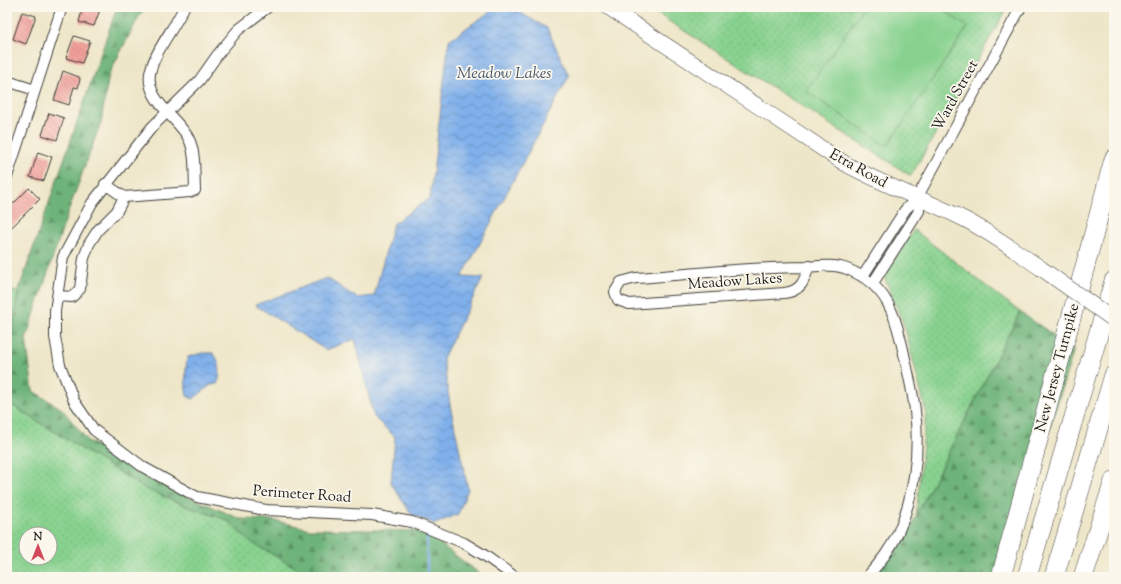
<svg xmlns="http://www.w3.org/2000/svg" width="1121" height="584" viewBox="0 0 1121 584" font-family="'Sorts Mill Goudy',serif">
<defs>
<pattern id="green-dots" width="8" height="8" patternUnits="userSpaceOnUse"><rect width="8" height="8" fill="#88d28f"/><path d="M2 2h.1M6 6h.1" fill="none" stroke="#75b47b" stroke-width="1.8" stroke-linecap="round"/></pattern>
<pattern id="forest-firs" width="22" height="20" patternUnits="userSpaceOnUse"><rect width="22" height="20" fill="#6eb47a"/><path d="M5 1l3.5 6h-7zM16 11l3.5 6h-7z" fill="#5a9263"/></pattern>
<pattern id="water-waves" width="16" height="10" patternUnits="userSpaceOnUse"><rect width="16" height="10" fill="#80b0eb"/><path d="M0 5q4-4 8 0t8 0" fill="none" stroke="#688ebe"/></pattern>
<pattern id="building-back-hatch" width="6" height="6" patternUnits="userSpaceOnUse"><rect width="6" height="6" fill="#f29e99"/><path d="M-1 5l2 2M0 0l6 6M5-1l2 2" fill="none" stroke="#c3807c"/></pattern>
</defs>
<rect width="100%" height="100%" fill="#fbf7ec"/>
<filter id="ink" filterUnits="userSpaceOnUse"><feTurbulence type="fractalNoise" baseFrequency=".025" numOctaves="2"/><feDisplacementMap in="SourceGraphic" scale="8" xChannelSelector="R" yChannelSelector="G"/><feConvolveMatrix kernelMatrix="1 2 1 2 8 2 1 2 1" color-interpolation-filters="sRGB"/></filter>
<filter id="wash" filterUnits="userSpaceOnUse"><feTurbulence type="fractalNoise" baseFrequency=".012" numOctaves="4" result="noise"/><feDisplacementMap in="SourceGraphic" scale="16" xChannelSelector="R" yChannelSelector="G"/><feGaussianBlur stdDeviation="0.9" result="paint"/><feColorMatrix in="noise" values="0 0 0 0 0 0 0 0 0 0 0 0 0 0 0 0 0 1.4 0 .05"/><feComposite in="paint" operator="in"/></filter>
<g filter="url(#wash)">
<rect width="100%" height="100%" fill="#eee6c8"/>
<path fill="url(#green-dots)" stroke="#527756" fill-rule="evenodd" d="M647,7H1008L911,176Z
M914,230L1020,312L916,516L926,412L905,328L884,276Z
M7,290L18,292L7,378Z
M7,402L146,489L194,509L227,520L249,541L313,577H7ZM26,534H50V558H26Z"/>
<path fill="url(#forest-firs)" stroke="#45684b" d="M117,7H144L109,74L101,122L68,212L26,339L33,391L62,409L88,441L114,454L152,480L240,519L272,520L310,529L423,531L484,577H313L249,541L227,520L194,509L146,489L7,402V378L18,292Z
M1020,312L1074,349L1004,577H872L904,540Z"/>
<path fill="#88d28f" stroke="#527756" d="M864,7H939L968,27L887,146L806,91Z"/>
<path fill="url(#water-waves)" stroke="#4e6684" d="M497,7H510L547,28L569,76L462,277L483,278L443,358L450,405L468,489L458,514L435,524L412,515L391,483L395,437L374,417L355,339L326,350L255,305L327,278L357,298L374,296L393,224L430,198L449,40Z
M202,353H213C220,360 222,375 217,384L211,385L193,399L187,396C185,389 185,364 188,357Z"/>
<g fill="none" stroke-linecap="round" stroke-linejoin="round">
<path stroke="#80b0eb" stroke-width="2.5" d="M519,16L522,7
M427,532V577"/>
</g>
<g id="blocks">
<path fill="url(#building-back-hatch)" d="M83,7H101L94,26L79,22Z
M22,12L36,16L26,44L13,39Z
M74,36L90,41L82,63L66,58Z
M63,71L79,77L80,79L78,88L74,87L69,105L54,100Z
M49,113L64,118L57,140L42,135Z
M38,152L52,157L44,181L30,177Z
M29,188L40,199L12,227L7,223V210Z"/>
</g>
</g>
<g filter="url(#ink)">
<use href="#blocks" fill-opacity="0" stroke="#3c3a36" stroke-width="1"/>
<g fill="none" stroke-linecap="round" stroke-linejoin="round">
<g stroke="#3c3a36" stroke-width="12">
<path id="minor" d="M268,7L238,30L218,54L199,81L152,127L92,203L63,257L55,311V337L60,365L74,401L94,430L143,467L197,497L266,510L372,515L412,522L464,543L484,555L515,577
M7,81L35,90
M7,177L62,7
M105,184L124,197L190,192L195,190C194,173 196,154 189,139C179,118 142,99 151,69C157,47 175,28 184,7
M809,266C804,282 801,291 784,293L629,304L618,300L615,292L621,282L636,278C692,274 749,267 805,267C819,266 834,264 847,269C888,285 895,315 904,354C908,373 913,392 915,411C920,451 914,498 897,535C890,550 878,565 867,577
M863,276L905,210L917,198L1021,7
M873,283L919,211L917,198
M58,296L72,297L80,289L84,258L89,244L98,230L117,211L124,197"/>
</g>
<g stroke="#3c3a36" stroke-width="16">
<path id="secondary" d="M608,7L844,163C881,184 921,198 960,217C989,231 1015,251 1042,269"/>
</g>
<g stroke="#3c3a36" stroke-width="20">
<path id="motorway" d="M1001,577L1114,159
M1027,577L1114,281
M1054,577L1114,375
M1083,577L1114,481"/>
</g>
<use href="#minor" stroke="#fff" stroke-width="10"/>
<use href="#secondary" stroke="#fff" stroke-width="15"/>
<use href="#motorway" stroke="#fff" stroke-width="19"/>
<g stroke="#3c3a36" stroke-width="16" stroke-linecap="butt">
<path id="secondary-bridge" d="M1042,269L1114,320"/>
</g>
<use href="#secondary-bridge" stroke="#fff" stroke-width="15"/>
</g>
</g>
<g text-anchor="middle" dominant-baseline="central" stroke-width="3.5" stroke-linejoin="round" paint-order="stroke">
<g font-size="15" fill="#1c1c1c" stroke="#fbf7ec">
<text transform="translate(956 96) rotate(-61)">Ward Street</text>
<text transform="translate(858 169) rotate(29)">Etra Road</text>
<text transform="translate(735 282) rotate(-4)">Meadow Lakes</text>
<text transform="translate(1058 368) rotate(-75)">New Jersey Turnpike</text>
<text transform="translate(302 495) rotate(4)">Perimeter Road</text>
</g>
<g font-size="16" font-style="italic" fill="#44576f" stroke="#fbf7ec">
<text x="504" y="74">Meadow Lakes</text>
</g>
</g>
<rect width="1121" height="584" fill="none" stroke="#fbf7ec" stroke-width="24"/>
<g transform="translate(38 546)"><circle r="19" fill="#fbf7ec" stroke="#a29f99"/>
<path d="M0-3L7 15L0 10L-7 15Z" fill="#d1495b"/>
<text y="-6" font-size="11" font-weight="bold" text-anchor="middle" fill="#1c1c1c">N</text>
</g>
</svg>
